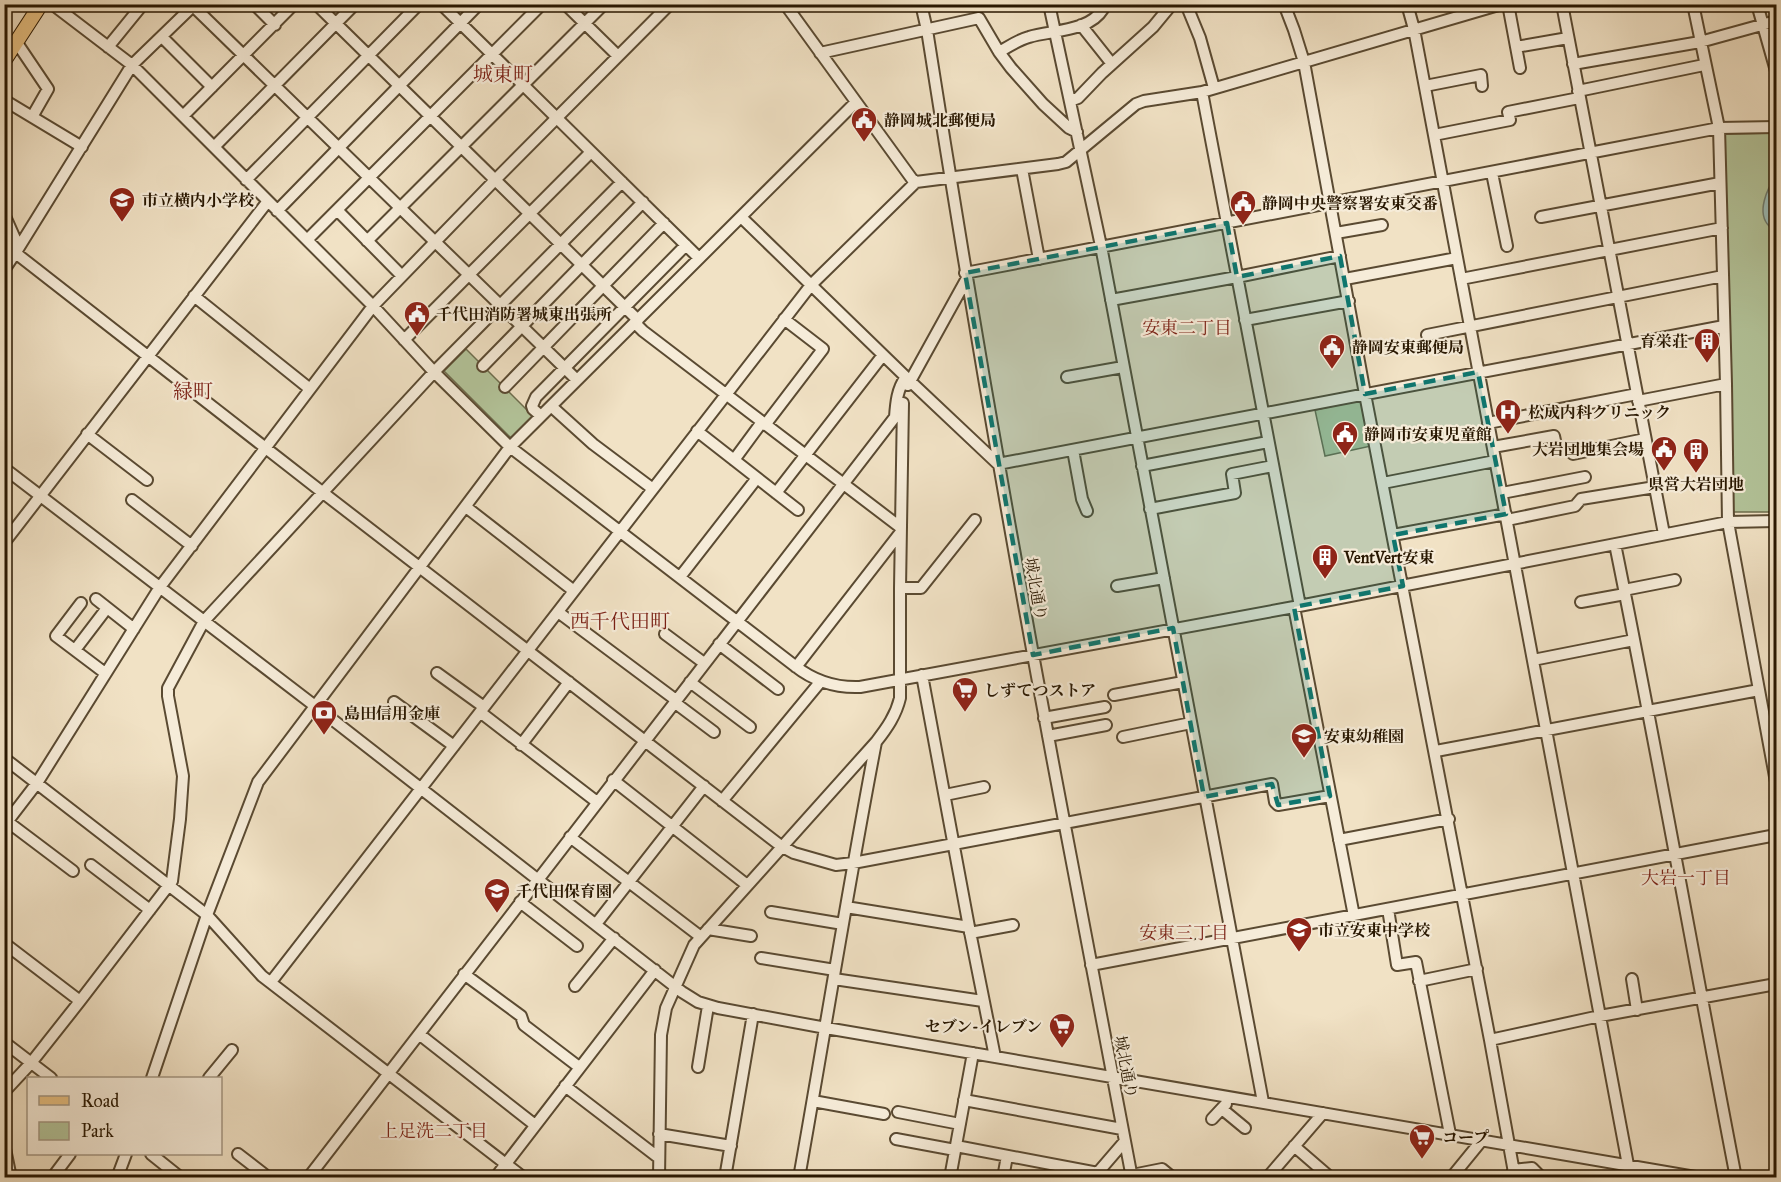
<svg xmlns="http://www.w3.org/2000/svg" width="1781" height="1182" viewBox="0 0 1781 1182" font-family="'IM FELL Great Primer','Noto Serif JP',serif">
<rect width="100%" height="100%" fill="#f1e2c5"/>
<filter id="stains"><feTurbulence type="fractalNoise" baseFrequency=".00333" numOctaves="4"/><feColorMatrix values="0 0 0 0 .2 0 0 0 0 .09 0 0 0 0 .02 0 0 0 .5 -.17"/></filter>
<radialGradient id="worn" r=".72"><stop offset=".6" stop-color="#630" stop-opacity="0"/><stop offset="1" stop-color="#630" stop-opacity=".3"/></radialGradient>
<path fill="#b3c49a" stroke="#6e6e4e" stroke-width="1.5" d="M1776,133V512H1733L1722,134Z
M466,349L534,417L512,439L444,371Z
M1361,400L1371,446L1325,456L1315,410Z"/>
<path fill="#9bbdb7" stroke="#6d7b6e" stroke-width="1.5" d="M1776,177V232C1774,230 1772,229 1769,226C1756,213 1767,188 1776,177Z"/>
<g fill="none" stroke-linecap="round" stroke-linejoin="round">
<g stroke="#5a4a32" stroke-width="14">
<path id="minor" d="M52,4L132,65L373,306L434,372L510,447L795,666C814,681 836,688 860,687L1294,607L1728,522L1776,521
M254,4L275,25
M316,4L638,320
M441,4L699,258
M565,4L618,56
M785,4L912,179L916,182L1058,164L1066,162L1136,104L1144,101L1202,92L1502,4
M921,4L927,30C971,312 1020,592 1074,873C1093,974 1112,1076 1132,1178
M1049,4L1101,246L1263,1102
M1186,4L1200,38L1214,88
M1284,4L1294,30L1304,62L1365,394L1490,1040L1515,1178
M1407,4L1414,29L1628,1165
M1508,4L1520,68
M1562,4L1664,534
M1693,4L1719,128L1726,384L1728,522L1776,782
M1757,4L1776,71
M193,6L577,380
M1081,25L1112,64
M162,37L212,87
M17,43L48,89L32,117
M108,47L143,4
M1516,47L1568,38
M999,52C1008,47 1018,40 1029,37C1052,30 1089,32 1103,9L1102,4
M820,53L979,18L999,52L1011,68L1043,104L1069,128L1077,132
M1573,64L1700,42L1776,21
M1425,86L1481,75L1482,86
M1578,91L1704,65
M1202,92L1300,606
M4,100L82,147
M1070,101L1078,98L1102,73L1153,27L1172,4
M183,116L294,4
M1434,135L1510,120L1508,112L1579,98
M214,147L355,4
M1022,169L1039,259
M1492,173L1507,246
M246,180L419,4
M337,210L402,276
M277,211L479,4
M4,214L16,241V252L4,270
M741,217L910,381L998,464L1724,326
M1541,217L1720,183
M1336,233L1382,225
M307,240L542,4
M367,241L604,4
M4,244L322,492L781,846L794,853L836,865L853,863L1272,784L1275,802L1278,805L1330,796
M16,252L132,65L195,4
M965,273L1719,128L1776,127
M1345,279L1457,258
M1461,279L1722,228
M194,296L310,389
M1111,300L1237,277L1340,256
M1245,320L1349,301
M635,323L643,331L900,527
M1427,335L1723,276
M404,340L591,152
M483,366L643,202
M1067,377L1123,367
M908,385L966,280
M505,387L664,223
M1638,401L1726,384
M551,406L593,444L653,489
M541,416L533,409L532,406L536,397L686,245
M1488,423L1637,394
M765,425L823,349L784,319
M697,431L798,510
M87,434L147,480
M1493,447L1554,436L1557,450
M1073,450L1082,499L1087,511
M1573,454L1645,439
M734,460L762,422
M1142,466L1268,442
M4,468L315,706L682,992L698,1002L718,1008L826,1028L1701,1178
M1383,483L1495,461
M776,493L883,355
M1502,493L1585,477
M132,500L192,546
M466,507L574,591
M1150,509L1235,493L1232,474L1273,466
M1507,520L1575,506L1581,499L1655,487
M1393,535L1506,514
M4,543L268,201
M1615,544C1658,755 1695,966 1736,1178
M680,577L757,478
M1117,586L1164,578
M900,588H921L975,520
M1624,590L1675,580
M96,599L134,629
M1581,602L1625,594
M81,603L56,636L105,673
M1294,607L1354,916
M558,612L676,700
M665,634L704,663
M719,644L778,689
M75,650L107,608
M1533,660L1634,640
M796,667L900,533
M437,673L484,707
M922,675L969,927L995,1057
M690,682L750,727
M1114,695L1183,682
M394,702L454,746
M674,702L714,732
M480,712L597,802
M1044,718L1105,707
M1048,736L1106,725
M1123,737L1191,723
M521,745L569,682
M1436,751L1759,690
M4,758L207,915L262,976L524,1178
M613,780L747,885
M945,795L984,787
M722,801L821,681
M8,822L73,871
M4,826L37,783L160,587L373,306L495,180L670,4
M570,837L701,937
M1339,840L1449,819
M91,865L150,910
M520,902L577,946
M846,907L969,927
M1388,909L1397,965L1416,962L1450,1134
M771,912L843,924
M596,924L704,786
M708,929L751,936
M970,933L1013,925
M4,943L80,1001
M761,958L835,970
M1091,965L1776,835
M464,974L521,1016L524,1025L579,1067
M834,979L983,1001
M1632,979L1637,1010
M1419,981L1477,969
M271,982L811,285L916,182
M575,986L614,938
M419,1034L535,1125
M1490,1040L1600,1016L1776,984
M4,1042L51,1078
M698,1067L708,1006
M152,1078L207,915L258,782L510,447L855,103
M209,1078L232,1050
M565,1086L659,1158
M4,1092L31,1063L80,1001L172,881L180,819L183,776L168,696V688L204,621L434,372L622,182
M964,1100L1122,1129
M813,1101L884,1114
M1222,1109L1245,1128
M898,1112L960,1124
M1212,1119L1226,1104
M659,1134L731,1146
M896,1139L955,1150
M4,1144L11,1178
M956,1146L1098,1173
M1294,1146L1331,1178
M151,1154L181,1178
M238,1154L269,1178
M1513,1170L1532,1168L1542,1178
M1132,1175L1162,1169L1173,1178
M1094,1177L1125,1141
M52,1178L70,1154
M117,1178L126,1154
M308,1178L895,417C896,403 897,389 906,377
M495,1178L655,970
M659,1178L661,1035L666,1008L694,945L876,742C887,728 896,715 900,698V588L903,403
M725,1178L753,1014
M799,1178C825,1032 848,887 876,742
M950,1178L973,1053
M1003,1178L1007,1156
M1267,1178L1323,1113
M1451,1178L1482,1140"/>
</g>
<g stroke="#281701" stroke-width="16">
<path id="major" d="M4,61L41,4"/>
</g>
<use href="#minor" stroke="#f6ecd9" stroke-width="10"/>
<use href="#major" stroke="#e8c182" stroke-width="14"/>
</g>
<path fill="#0f766e" fill-opacity="0.2" stroke="#0f766e" stroke-width="4.5" stroke-dasharray="12 8" stroke-linejoin="round" d="M1227,223L1237,277L1340,256L1365,394L1478,372L1506,514L1393,535L1403,586L1294,607L1330,796L1278,805L1272,784L1204,797L1173,628L1033,655L965,273Z"/>
<defs>
<g id="civic-pin" transform="scale(1.35)"><path d="M0 17L-7.5 6A9.5 9.5 0 1 1 7.5 6Z" fill="#8f2418" stroke="#f6ecd9"/><path d="M-.6-6.5H3V-4.5H.6V-3L4-1V1h2V6H-6V1h2V-1L-.6-3ZM-1.2 2.5V6h2.4V2.5Z" fill="#fff"/></g>
<g id="school-pin" transform="scale(1.35)"><path d="M0 17L-7.5 6A9.5 9.5 0 1 1 7.5 6Z" fill="#8f2418" stroke="#f6ecd9"/><path d="M0-5L7-2L0 1L-7-2ZM-4 1L0 2.5L4 1V4Q0 6-4 4Z" fill="#fff"/></g>
<g id="building-pin" transform="scale(1.35)"><path d="M0 17L-7.5 6A9.5 9.5 0 1 1 7.5 6Z" fill="#8f2418" stroke="#f6ecd9"/><path d="M-4-6H4V6H1V3H-1V6H-4ZM-2.5-4.3h1.7v1.8h-1.7ZM.8-4.3h1.7v1.8H.8ZM-2.5-1h1.7V.8h-1.7ZM.8-1h1.7V.8H.8Z" fill="#fff"/></g>
<g id="hospital-pin" transform="scale(1.35)"><path d="M0 17L-7.5 6A9.5 9.5 0 1 1 7.5 6Z" fill="#8f2418" stroke="#f6ecd9"/><path d="M-5-5h3v3.5h4V-5h3V5h-3V1.5h-4V5h-3Z" fill="#fff"/></g>
<g id="supermarket-pin" transform="scale(1.35)"><path d="M0 17L-7.5 6A9.5 9.5 0 1 1 7.5 6Z" fill="#8f2418" stroke="#f6ecd9"/><path d="M-6-5.5h2.5l.6 2H6L4.5 2H-2.5L-4.4-4H-6ZM-1.5 3.2a1.3 1.3 0 1 0 .1 0ZM3 3.2a1.3 1.3 0 1 0 .1 0Z" fill="#fff"/></g>
<g id="bank-pin" transform="scale(1.35)"><path d="M0 17L-7.5 6A9.5 9.5 0 1 1 7.5 6Z" fill="#8f2418" stroke="#f6ecd9"/><path d="M-6-4H6V4H-6ZM0-2.3a2.3 2.3 0 1 0 0 4.6a2.3 2.3 0 1 0 0-4.6Z" fill="#fff"/></g>
</defs>
<g fill-rule="evenodd">
<use href="#civic-pin" x="864" y="120"/>
<use href="#school-pin" x="122" y="200"/>
<use href="#civic-pin" x="1243" y="203"/>
<use href="#civic-pin" x="417" y="314"/>
<use href="#building-pin" x="1707" y="341"/>
<use href="#civic-pin" x="1332" y="347"/>
<use href="#hospital-pin" x="1508" y="412"/>
<use href="#civic-pin" x="1345" y="434"/>
<use href="#civic-pin" x="1664" y="449"/>
<use href="#building-pin" x="1696" y="451"/>
<use href="#building-pin" x="1325" y="557"/>
<use href="#supermarket-pin" x="965" y="690"/>
<use href="#bank-pin" x="324" y="713"/>
<use href="#school-pin" x="1304" y="736"/>
<use href="#school-pin" x="497" y="891"/>
<use href="#school-pin" x="1299" y="930"/>
<use href="#supermarket-pin" x="1062" y="1026"/>
<use href="#supermarket-pin" x="1422" y="1137"/>
</g>
<g text-anchor="middle" dominant-baseline="central" stroke-width="4.5" stroke-linejoin="round" paint-order="stroke">
<g font-size="16" font-weight="bold" fill="#281701" stroke="#f6ecd9" text-anchor="start">
<text x="884" y="120">静岡城北郵便局</text>
<text x="142" y="200">市立横内小学校</text>
<text x="1262" y="203">静岡中央警察署安東交番</text>
<text x="436" y="314">千代田消防署城東出張所</text>
<text x="1688" y="341" text-anchor="end">育栄荘</text>
<text x="1352" y="347">静岡安東郵便局</text>
<text x="1528" y="412">松成内科クリニック</text>
<text x="1364" y="434">静岡市安東児童館</text>
<text x="1644" y="449" text-anchor="end">大岩団地集会場</text>
<text x="1696" y="484" text-anchor="middle">県営大岩団地</text>
<text x="1344" y="557">VentVert安東</text>
<text x="984" y="690">しずてつストア</text>
<text x="344" y="713">島田信用金庫</text>
<text x="1324" y="736">安東幼稚園</text>
<text x="516" y="891">千代田保育園</text>
<text x="1318" y="930">市立安東中学校</text>
<text x="1042" y="1026" text-anchor="end">セブン-イレブン</text>
<text x="1442" y="1137">コープ</text>
</g>
<g font-size="16" fill="#281701" stroke="#f6ecd9">
<text transform="translate(1036 589) rotate(80)">城北通り</text>
<text transform="translate(1126 1067) rotate(79)">城北通り</text>
</g>
<g font-size="18" fill="#7a1f14" stroke="#f6ecd9">
<text x="1187" y="328">安東二丁目</text>
<text x="1686" y="878">大岩一丁目</text>
<text x="1184" y="933">安東三丁目</text>
<text x="434" y="1131">上足洗二丁目</text>
</g>
<g font-size="20" fill="#7a1f14" stroke="#f6ecd9">
<text x="503" y="74">城東町</text>
<text x="193" y="391">緑町</text>
<text x="620" y="621">西千代田町</text>
</g>
</g>
<rect width="1781" height="1182" fill="none" stroke="#f1e2c5" stroke-width="24"/>
<rect x="6" y="6" width="1769" height="1170" fill="none" stroke="#281701" stroke-width="3"/>
<rect x="12" y="12" width="1757" height="1158" fill="none" stroke="#281701" stroke-width="1.5"/>
<rect x="27" y="1077" width="195" height="78" fill="#f6ecd9" stroke="#a49783" stroke-width="1.5"/>
<rect x="39" y="1096" width="30" height="9" fill="#e8c182" stroke="#a49783" stroke-width="1.5"/>
<text x="81" y="1107" font-size="18" fill="#281701">Road</text>
<rect x="39" y="1122" width="30" height="18" fill="#b3c49a" stroke="#a49783" stroke-width="1.5"/>
<text x="81" y="1137" font-size="18" fill="#281701">Park</text>
<rect width="100%" height="100%" filter="url(#stains)"/>
<rect width="100%" height="100%" fill="url(#worn)"/>
</svg>
